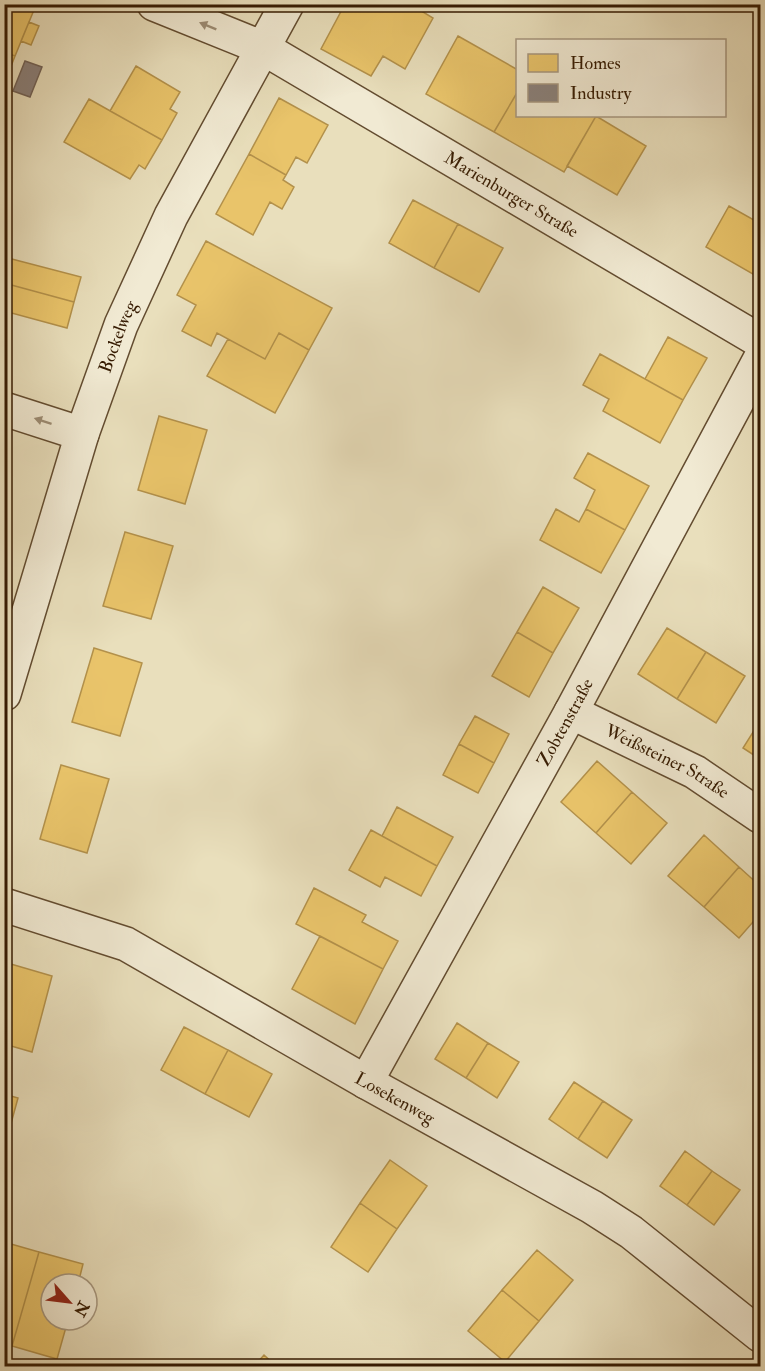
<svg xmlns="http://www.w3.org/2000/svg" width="765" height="1371" viewBox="0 0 765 1371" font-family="'IM FELL Double Pica',serif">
<rect width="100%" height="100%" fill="#e9dfbc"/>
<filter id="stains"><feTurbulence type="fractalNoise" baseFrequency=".00333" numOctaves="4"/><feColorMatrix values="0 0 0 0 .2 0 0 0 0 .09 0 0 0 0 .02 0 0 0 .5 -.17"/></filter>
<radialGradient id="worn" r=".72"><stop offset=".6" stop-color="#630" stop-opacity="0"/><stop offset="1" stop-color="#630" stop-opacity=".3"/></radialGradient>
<path fill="#e9c46a" stroke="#b3914b" stroke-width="1.5" d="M4,4L36,5L15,56L4,52Z
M345,4H410L433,18L405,69L383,56L371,76L321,49Z
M29,22L39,26L31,45L21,41Z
M458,36L518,70V91L494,132L426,94Z
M4,52L15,56L8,74L4,72Z
M136,66L180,92L170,109L177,113L162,140L110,111Z
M518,91V116H596L564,172L494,132Z
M279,98L328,125L307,163L296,157L286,175L249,154Z
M89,99L162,140L145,169L139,165L130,179L64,142Z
M596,116L646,146L617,195L567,166Z
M249,154L286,175L283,180L294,187L282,209L270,202L253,235L216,214Z
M413,200L458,224L434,268L389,243Z
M729,206L759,223L760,220V272L758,277L706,247Z
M458,224L503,248L479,292L434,268Z
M206,241L332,308L309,350L279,333L265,359L217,333L211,346L182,331L196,305L177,295Z
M8,258L81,277L74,302L4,283Z
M4,283L74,302L67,328L4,311Z
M279,333L309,350L275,413L207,376L228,339L265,359Z
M668,337L707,358L683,400L645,379Z
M600,354L683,400L660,443L603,411L609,399L583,385Z
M159,416L207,430L185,504L138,490Z
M588,453L649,486L625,530L586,509L595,490L574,478Z
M556,509L579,522L586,509L625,530L601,573L540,540Z
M125,532L173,546L151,619L103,606Z
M543,587L579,608L553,653L517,632Z
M667,628L706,652L677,699L638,674Z
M517,632L553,653L529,697L492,676Z
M94,648L142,663L120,736L72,722Z
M706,652L745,676L716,723L677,699Z
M475,716L509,734L494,763L459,744Z
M760,721V759L743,748Z
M459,744L494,763L478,793L443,775Z
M597,761L632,792L596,833L561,802Z
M61,765L109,779L87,853L40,839Z
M632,792L667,823L631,864L596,833Z
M397,807L453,837L437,866L382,836Z
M371,830L437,866L421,896L385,877L380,887L349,870Z
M704,835L739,867L704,907L668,876Z
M739,867L760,886V914L739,938L704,907Z
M314,888L366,915L362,922L398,941L383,969L296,924Z
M320,936L383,969L355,1024L292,989Z
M4,962L52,976L32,1052L4,1044Z
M457,1023L488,1043L466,1078L435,1059Z
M184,1027L228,1050L205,1094L161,1070Z
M488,1043L519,1062L497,1098L466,1078Z
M228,1050L272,1074L249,1117L205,1094Z
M574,1082L603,1101L578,1139L549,1119Z
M4,1094L18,1098L4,1149Z
M603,1101L632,1120L607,1158L578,1139Z
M685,1151L712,1171L687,1205L660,1186Z
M390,1160L427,1186L397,1229L360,1203Z
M712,1171L740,1190L714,1225L687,1205Z
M360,1203L397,1229L368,1272L331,1247Z
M4,1242L39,1252L12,1346L4,1344Z
M537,1250L573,1280L539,1321L502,1290Z
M39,1252L83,1264L78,1284H51V1320H68L57,1359L12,1346Z
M502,1290L539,1321L505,1362L468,1331Z
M264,1355L276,1366H254Z"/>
<path fill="#8a817c" stroke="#716257" stroke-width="1.5" d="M25,61L42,67L30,97L13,91Z"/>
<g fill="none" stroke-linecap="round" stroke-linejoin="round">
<g stroke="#634c30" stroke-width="36">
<g id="minor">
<path id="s1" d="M154,4L263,48L760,341"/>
<path d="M4,409L82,434"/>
<path id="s2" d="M4,694L82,434L121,325L171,216L287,4"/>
<path id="s3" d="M571,712L695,772L760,816"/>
<path id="s4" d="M4,905L126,944L366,1082L592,1207L631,1232L760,1335"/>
<path id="s5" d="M366,1082L571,712L760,359"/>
</g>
</g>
<use href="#minor" stroke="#f1ead3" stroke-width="33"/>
</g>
<defs><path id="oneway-solid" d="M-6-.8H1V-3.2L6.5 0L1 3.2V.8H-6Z" transform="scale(1.5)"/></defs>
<g fill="#9d8d75">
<use href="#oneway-solid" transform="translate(208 26) rotate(-158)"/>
<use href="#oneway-solid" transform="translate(43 421) rotate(-162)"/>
</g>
<g text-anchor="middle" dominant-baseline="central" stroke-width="6" stroke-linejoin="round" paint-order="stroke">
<g font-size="18" fill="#361b02" stroke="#f1ead3">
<text stroke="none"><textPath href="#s1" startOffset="406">Marienburger Straße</textPath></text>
<text stroke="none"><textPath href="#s2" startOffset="375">Bockelweg</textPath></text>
<text stroke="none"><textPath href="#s5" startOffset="411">Zobtenstraße</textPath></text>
<text stroke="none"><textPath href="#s3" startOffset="108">Weißsteiner Straße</textPath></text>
<text stroke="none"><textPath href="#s4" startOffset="438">Losekenweg</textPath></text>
</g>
</g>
<rect width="765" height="1371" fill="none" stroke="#e9dfbc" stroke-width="24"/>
<rect x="6" y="6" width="753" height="1359" fill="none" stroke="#361b02" stroke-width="3"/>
<rect x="12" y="12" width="741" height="1347" fill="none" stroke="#361b02" stroke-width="1.5"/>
<rect x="516" y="39" width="210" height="78" fill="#f1ead3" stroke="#a6977f" stroke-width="1.5"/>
<rect x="528" y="54" width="30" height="18" fill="#e9c46a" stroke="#a6977f" stroke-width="1.5"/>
<text x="570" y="69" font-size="18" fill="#361b02">Homes</text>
<rect x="528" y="84" width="30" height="18" fill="#8a817c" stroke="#a6977f" stroke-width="1.5"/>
<text x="570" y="99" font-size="18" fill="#361b02">Industry</text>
<g transform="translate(69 1302) rotate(118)"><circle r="28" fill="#f1ead3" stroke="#a6977f" stroke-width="1.5"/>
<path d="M0-4.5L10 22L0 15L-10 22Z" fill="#8f2418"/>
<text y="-9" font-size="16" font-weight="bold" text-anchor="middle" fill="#361b02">N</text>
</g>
<rect width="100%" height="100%" filter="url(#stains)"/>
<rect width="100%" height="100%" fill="url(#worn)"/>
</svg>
